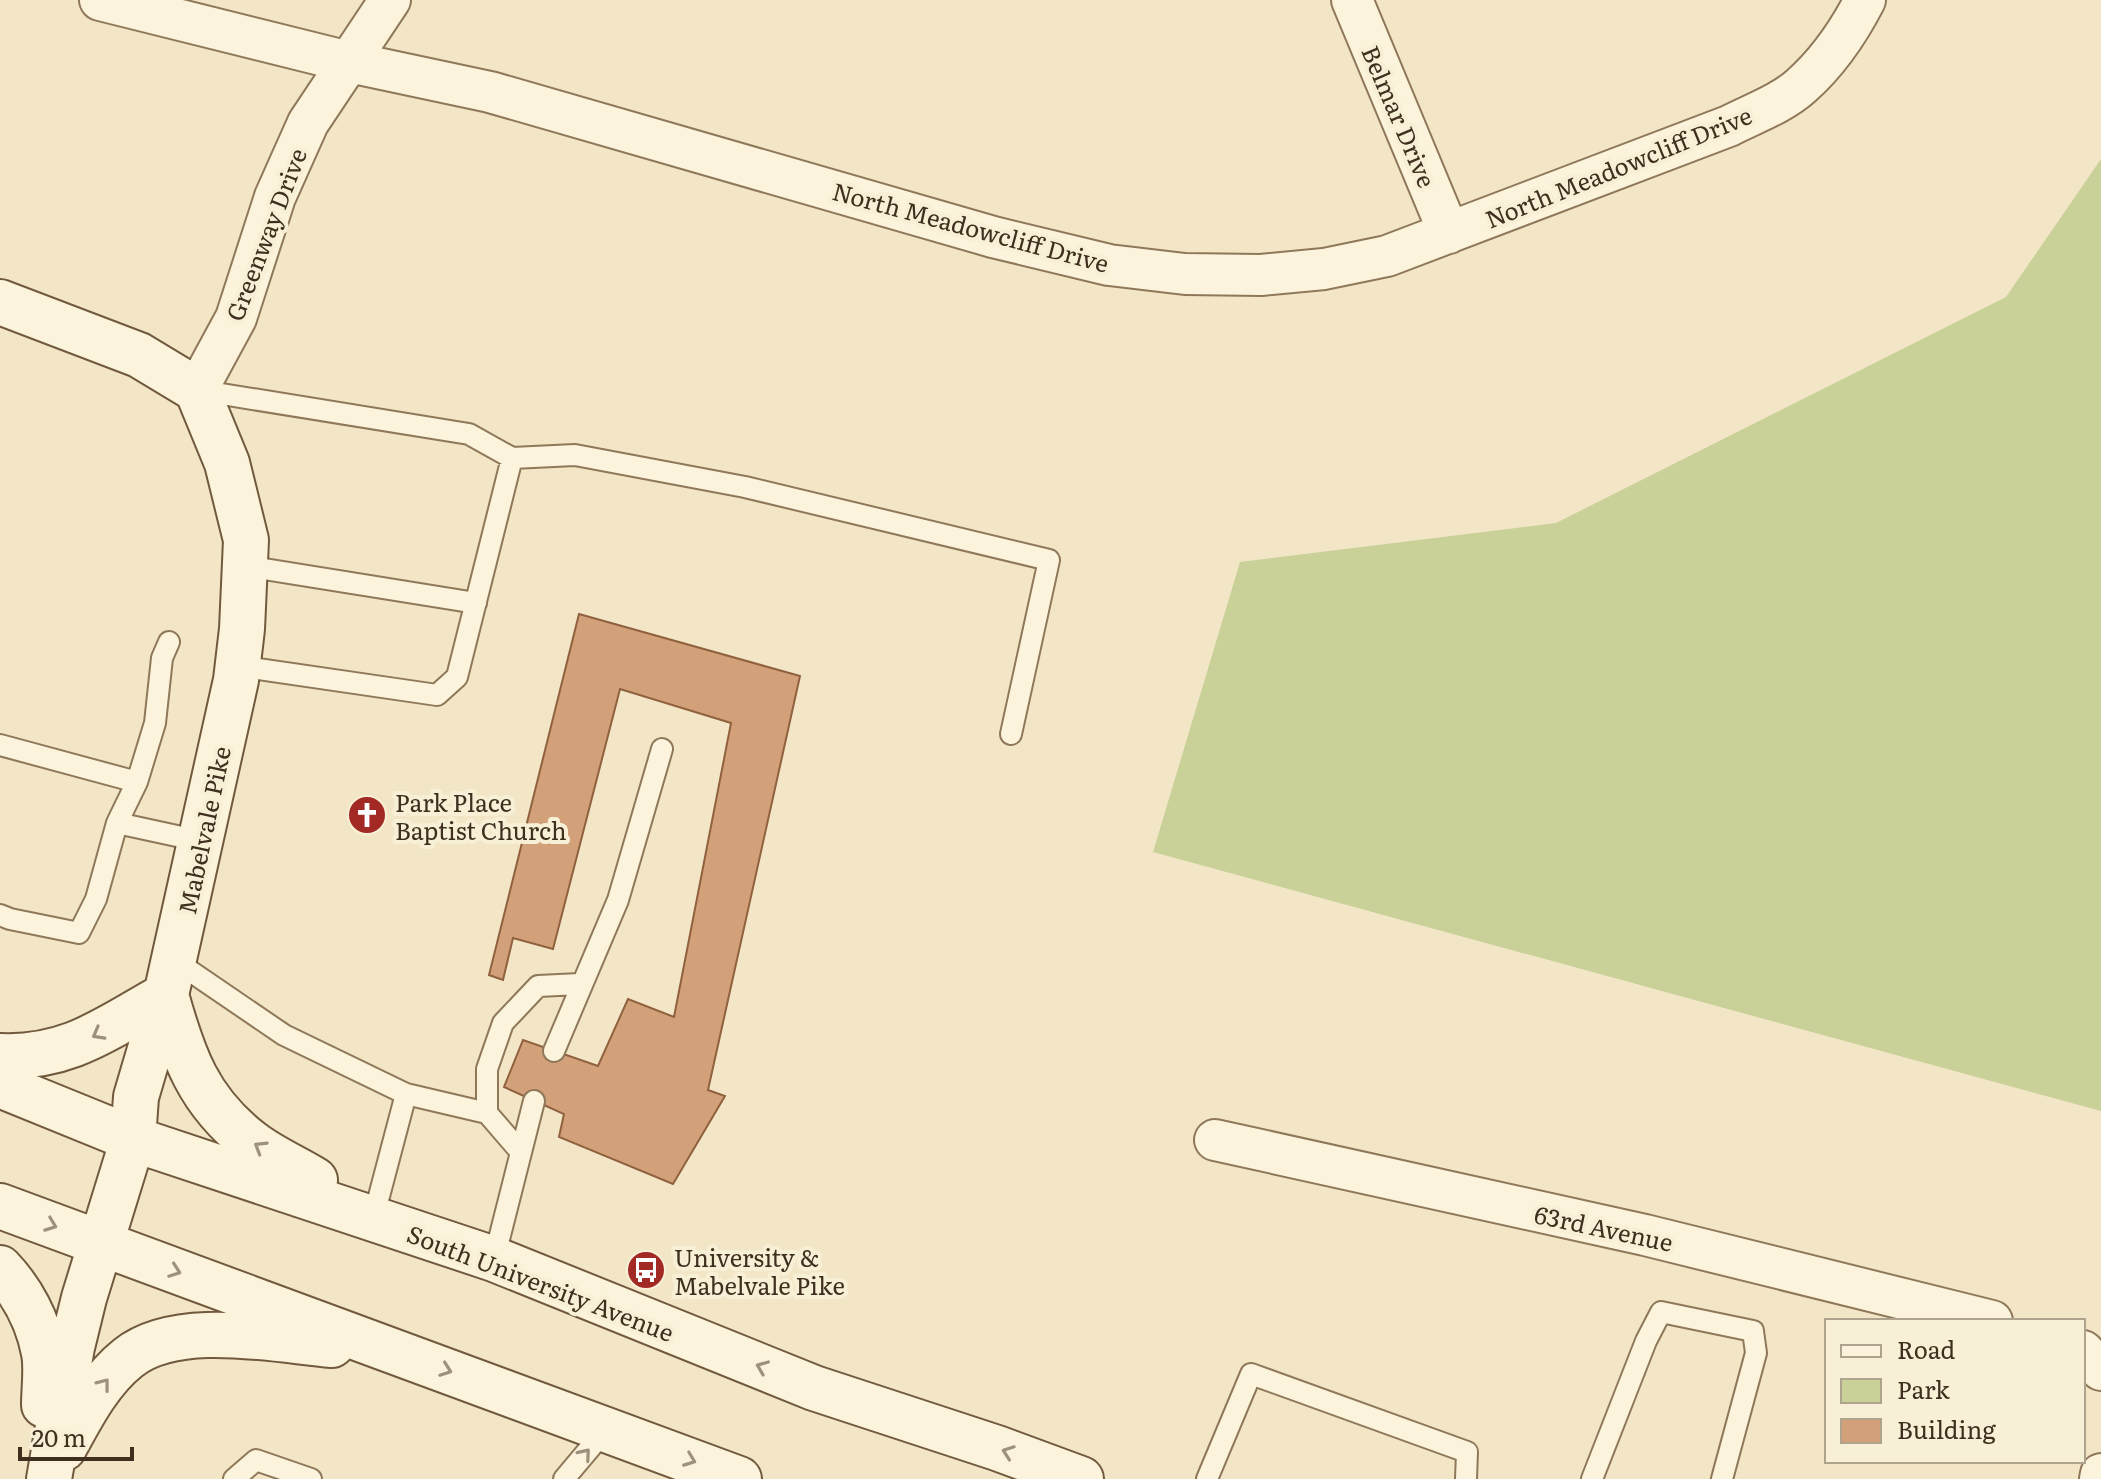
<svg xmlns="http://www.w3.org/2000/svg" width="2101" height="1479" viewBox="0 0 2101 1479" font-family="Literata,serif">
<rect width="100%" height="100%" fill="#f2e6c6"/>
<path fill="#c9d199" d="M2101,159V1111L1153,852L1240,562L1556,523L2006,297Z"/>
<path fill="#d2a179" stroke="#90613e" stroke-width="2" d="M579,614L800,676L708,1090L725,1096L673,1184L559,1137L564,1114L504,1087L523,1040L598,1066L628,999L674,1017L731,723L620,689L553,949L513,938L503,980L489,975Z"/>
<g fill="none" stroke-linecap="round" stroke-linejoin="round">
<g stroke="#8f785a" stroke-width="24">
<path id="lane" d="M197,390L469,434L512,458L457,677L437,695L238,666
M512,458L575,455L745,487L1049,560L1011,734
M245,566L476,603
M0,745L137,782L155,723L162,658L169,642
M117,823L137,782
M0,915L10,919L79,933L96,899L117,823L200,841
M174,960L284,1035L406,1094L487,1113
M554,1051L618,900L662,749
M519,1150L487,1113V1069L503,1023L538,986L580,984
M373,1219L406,1094
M494,1259L534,1101
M234,1479L256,1460L311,1479
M564,1479L606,1429
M1207,1479L1251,1374L1467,1452L1466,1479
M1592,1479L1646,1341L1661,1312L1753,1331L1756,1353L1722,1479"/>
</g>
<g stroke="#8f785a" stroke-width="44">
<path id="street" d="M100,0L349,62L490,92L993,237L1109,265L1185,274L1261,275L1324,269L1387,256L1729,126C1752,114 1781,104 1801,86C1827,63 1849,31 1865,0
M1352,0L1449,233
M197,390L236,318L275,197L308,123L390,0
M1215,1140L1645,1235L1992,1321
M2083,1351L2101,1370
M2100,1479L2101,1474"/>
</g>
<g stroke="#71593d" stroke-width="48">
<path id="secondary" d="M0,302L139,355L197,390L227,463L246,540L242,629L236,680L166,995L136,1097L133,1139L84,1298L72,1347L49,1479
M166,995C183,1056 198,1101 251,1142C270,1157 294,1167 315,1180
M0,1056C70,1059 108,1027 166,995
M0,1085L133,1139L494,1259L814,1388L997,1448L1081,1479
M0,1206L739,1479
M0,1268C22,1291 38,1321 44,1353C47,1369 44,1388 44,1405
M64,1448C81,1417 99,1381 128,1358C177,1319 274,1340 332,1345"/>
</g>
<use href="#lane" stroke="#fbf3db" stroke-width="20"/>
<use href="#street" stroke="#fbf3db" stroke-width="40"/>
<use href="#secondary" stroke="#fbf3db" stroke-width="44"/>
</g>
<defs><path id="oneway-chevron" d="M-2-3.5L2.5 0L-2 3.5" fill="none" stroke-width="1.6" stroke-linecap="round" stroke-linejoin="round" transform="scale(2)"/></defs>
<g stroke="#9c917d">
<use href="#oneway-chevron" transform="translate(98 1034) rotate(151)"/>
<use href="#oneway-chevron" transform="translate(260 1147) rotate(-148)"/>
<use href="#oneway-chevron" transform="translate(51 1225) rotate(21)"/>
<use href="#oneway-chevron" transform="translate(175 1271) rotate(20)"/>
<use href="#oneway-chevron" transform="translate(762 1367) rotate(-158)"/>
<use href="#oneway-chevron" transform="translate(446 1370) rotate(20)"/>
<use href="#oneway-chevron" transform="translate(104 1384) rotate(-52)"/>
<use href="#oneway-chevron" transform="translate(1008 1452) rotate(-160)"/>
<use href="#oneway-chevron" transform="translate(585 1454) rotate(-50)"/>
<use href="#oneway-chevron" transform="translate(690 1460) rotate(21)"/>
</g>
<defs>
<g id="church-disc" transform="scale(2)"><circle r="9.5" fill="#a32925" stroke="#f8f0d6"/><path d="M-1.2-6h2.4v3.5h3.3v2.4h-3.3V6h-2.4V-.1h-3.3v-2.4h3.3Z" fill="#fff"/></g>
<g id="bus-disc" transform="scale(2)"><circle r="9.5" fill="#a32925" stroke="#f8f0d6"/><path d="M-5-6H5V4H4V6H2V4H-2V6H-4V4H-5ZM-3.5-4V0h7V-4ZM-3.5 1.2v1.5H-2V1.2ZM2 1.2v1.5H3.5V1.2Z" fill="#fff"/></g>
</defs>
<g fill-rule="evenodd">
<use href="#church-disc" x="367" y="815"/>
<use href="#bus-disc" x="646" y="1270"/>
</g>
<g text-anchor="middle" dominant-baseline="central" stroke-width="8" stroke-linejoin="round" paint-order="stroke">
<g font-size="24" fill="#3e2f1f" stroke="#f8f0d6">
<text transform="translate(1400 116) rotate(67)">Belmar Drive</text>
<text transform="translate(1618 166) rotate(-22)">North Meadowcliff Drive</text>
<text transform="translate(971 226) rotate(15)">North Meadowcliff Drive</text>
<text transform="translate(265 234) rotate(-69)">Greenway Drive</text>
<text transform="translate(203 830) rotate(-78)">Mabelvale Pike</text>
<text transform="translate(1604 1227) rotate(12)">63rd Avenue</text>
<text transform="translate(541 1282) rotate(21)">South University Avenue</text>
</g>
<g font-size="24" fill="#3e2f1f" stroke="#f8f0d6" text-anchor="start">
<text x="395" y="801">Park Place<tspan x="395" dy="28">Baptist Church</tspan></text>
<text x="674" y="1256">University &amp;<tspan x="674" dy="28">Mabelvale Pike</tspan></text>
</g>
</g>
<rect x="1825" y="1319" width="260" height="144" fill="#f8f0d6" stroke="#aea38d" stroke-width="2"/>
<rect x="1841" y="1345" width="40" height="12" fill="#fbf3db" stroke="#aea38d" stroke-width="2"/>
<text x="1897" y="1359" font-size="24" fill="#3e2f1f">Road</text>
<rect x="1841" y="1379" width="40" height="24" fill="#c9d199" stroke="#aea38d" stroke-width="2"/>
<text x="1897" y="1399" font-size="24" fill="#3e2f1f">Park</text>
<rect x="1841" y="1419" width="40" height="24" fill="#d2a179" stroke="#aea38d" stroke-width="2"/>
<text x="1897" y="1439" font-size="24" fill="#3e2f1f">Building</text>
<path d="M20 1447v12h112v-12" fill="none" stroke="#3e2f1f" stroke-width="4"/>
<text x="32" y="1447" font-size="24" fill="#3e2f1f" stroke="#f8f0d6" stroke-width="6" paint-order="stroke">20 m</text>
</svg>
